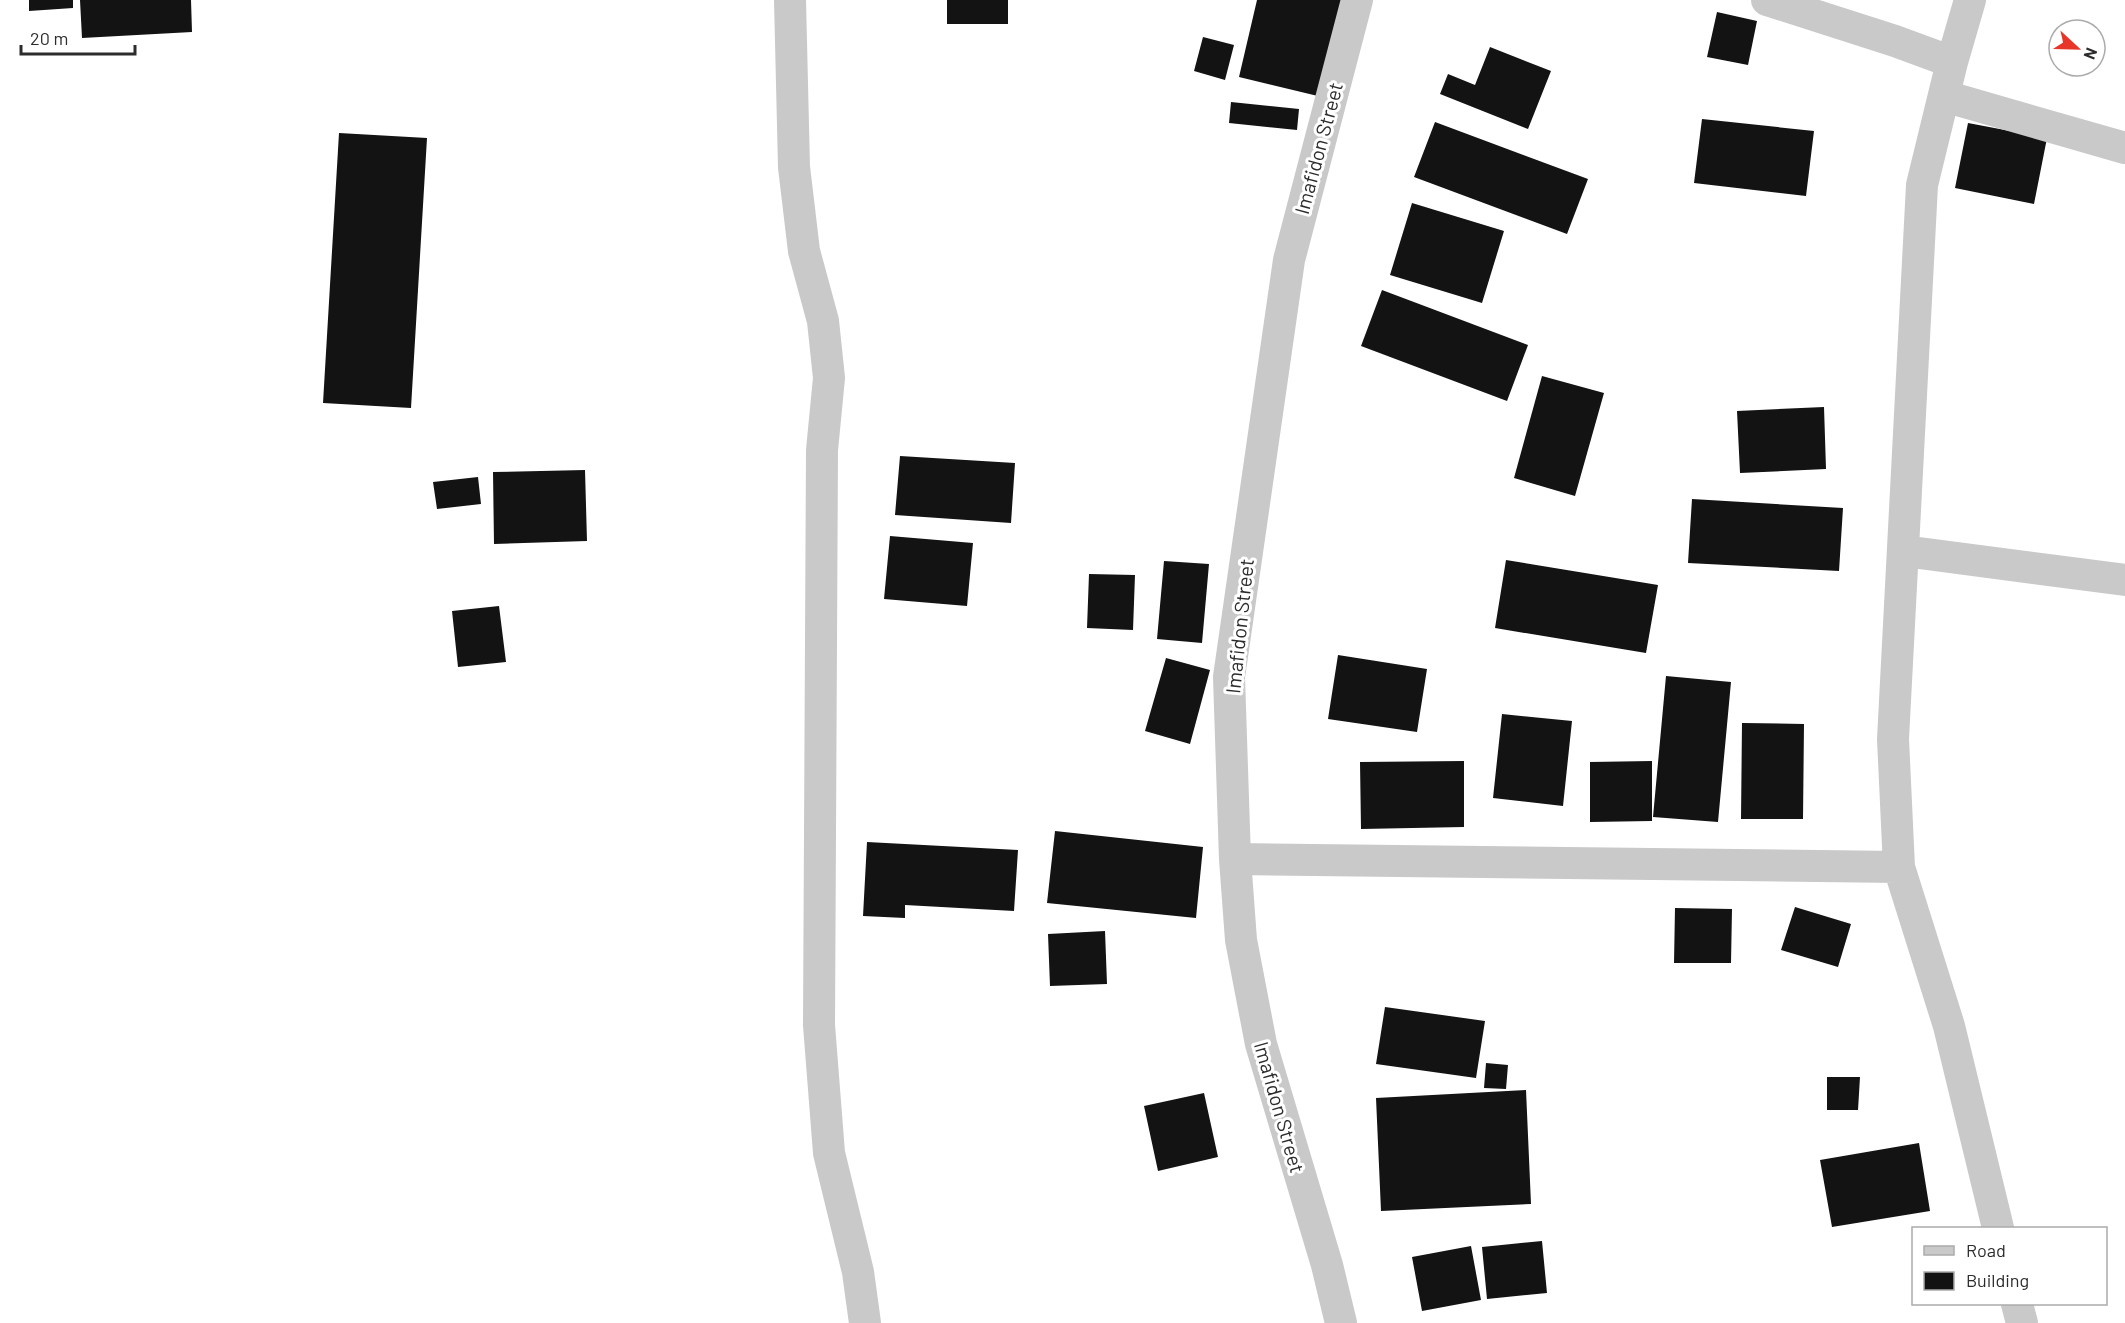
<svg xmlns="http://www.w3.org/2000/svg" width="2125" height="1323" viewBox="0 0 2125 1323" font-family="Barlow,sans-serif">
<rect width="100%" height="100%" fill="#fff"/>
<path fill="#131313" d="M29,0H73V8L29,11Z
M80,0H191L192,32L82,38Z
M947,0H1008V24H947Z
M1257,0H1345L1322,97L1239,77Z
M1717,12L1757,21L1748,65L1707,57Z
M1203,37L1234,45L1225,80L1194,71Z
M1490,47L1551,71L1528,129L1440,94L1448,74L1475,85Z
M1231,102L1299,109L1297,130L1229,123Z
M1702,119L1814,131L1806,196L1694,183Z
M1435,122L1588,179L1567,234L1414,177Z
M1968,123L2047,138L2034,204L1955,188Z
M339,133L427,138L411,408L323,403Z
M1412,203L1504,231L1482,303L1390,275Z
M1382,290L1528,345L1507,401L1361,346Z
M1542,376L1604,393L1575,496L1514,478Z
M1824,407L1826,469L1740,473L1737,411Z
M900,456L1015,463L1011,523L895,515Z
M585,470L587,541L494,544L493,472Z
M478,477L481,504L437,509L433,482Z
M1692,499L1843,508L1839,571L1688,563Z
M890,536L973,543L967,606L884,599Z
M1506,560L1658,585L1646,653L1495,628Z
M1164,561L1209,564L1202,643L1157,639Z
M1089,574L1135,575L1133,630L1087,628Z
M499,606L506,662L458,667L452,611Z
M1338,655L1427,669L1417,732L1328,719Z
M1166,658L1210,670L1190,744L1145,731Z
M1666,676L1731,682L1718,822L1653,817Z
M1502,714L1572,721L1563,806L1493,798Z
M1742,723L1804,724L1803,819H1741Z
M1464,761V827L1361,829L1360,762Z
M1652,761V821L1590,822V762Z
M1055,831L1203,847L1196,918L1047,903Z
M867,842L1018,850L1014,911L905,905V918L863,916Z
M1795,907L1851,924L1838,967L1781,950Z
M1675,908L1732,909L1731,963H1674Z
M1105,931L1107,984L1050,986L1048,934Z
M1385,1007L1485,1021L1476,1078L1376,1064Z
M1486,1063L1508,1065L1506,1089L1484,1088Z
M1827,1077H1860L1858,1110H1827Z
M1526,1090L1531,1204L1381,1211L1376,1098Z
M1204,1093L1218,1157L1158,1171L1144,1106Z
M1919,1143L1930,1211L1832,1227L1820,1160Z
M1542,1241L1547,1293L1487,1299L1482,1247Z
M1471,1246L1481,1300L1422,1311L1412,1257Z"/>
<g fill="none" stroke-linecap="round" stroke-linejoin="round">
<path stroke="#c9c9c9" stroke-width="32" d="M790,0L794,167L804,251L823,321L829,378L822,450L819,1025L829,1153L858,1272L865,1323
M1767,0L1895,41L1952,62
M1970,0L1952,62L1922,185L1893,739L1899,867L1949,1026L1998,1228
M1944,96L2125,148
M1904,551L2125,580
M1235,859L1899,867
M2017,1304L2022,1323
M1341,1323L1327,1265L1261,1044L1241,940L1235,859L1229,677L1289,260L1357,0"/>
</g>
<g text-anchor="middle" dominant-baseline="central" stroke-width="6" stroke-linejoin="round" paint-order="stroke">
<g font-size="20" fill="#2c2c2c" stroke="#fff">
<text transform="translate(1318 148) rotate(-75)">Imafidon Street</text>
<text transform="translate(1239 626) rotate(-84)">Imafidon Street</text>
<text transform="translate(1280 1107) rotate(74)">Imafidon Street</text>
</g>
</g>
<rect x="1912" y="1227" width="195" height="78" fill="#ffffff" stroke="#ababab" stroke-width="1.5"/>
<rect x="1924" y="1246" width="30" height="9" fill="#c9c9c9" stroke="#ababab" stroke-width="1.5"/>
<text x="1966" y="1257" font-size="18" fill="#2c2c2c">Road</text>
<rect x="1924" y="1272" width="30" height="18" fill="#131313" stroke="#ababab" stroke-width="1.5"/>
<text x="1966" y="1287" font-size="18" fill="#2c2c2c">Building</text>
<g transform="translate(2077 48) rotate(112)"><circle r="28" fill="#ffffff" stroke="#ababab" stroke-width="1.5"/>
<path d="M0-4.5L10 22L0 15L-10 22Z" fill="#e83529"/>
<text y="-9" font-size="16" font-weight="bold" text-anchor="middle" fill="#2c2c2c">N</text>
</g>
<path d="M21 45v9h114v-9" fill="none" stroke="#2c2c2c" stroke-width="3"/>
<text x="30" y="45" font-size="18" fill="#2c2c2c" stroke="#ffffff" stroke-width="4.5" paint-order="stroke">20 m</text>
</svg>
